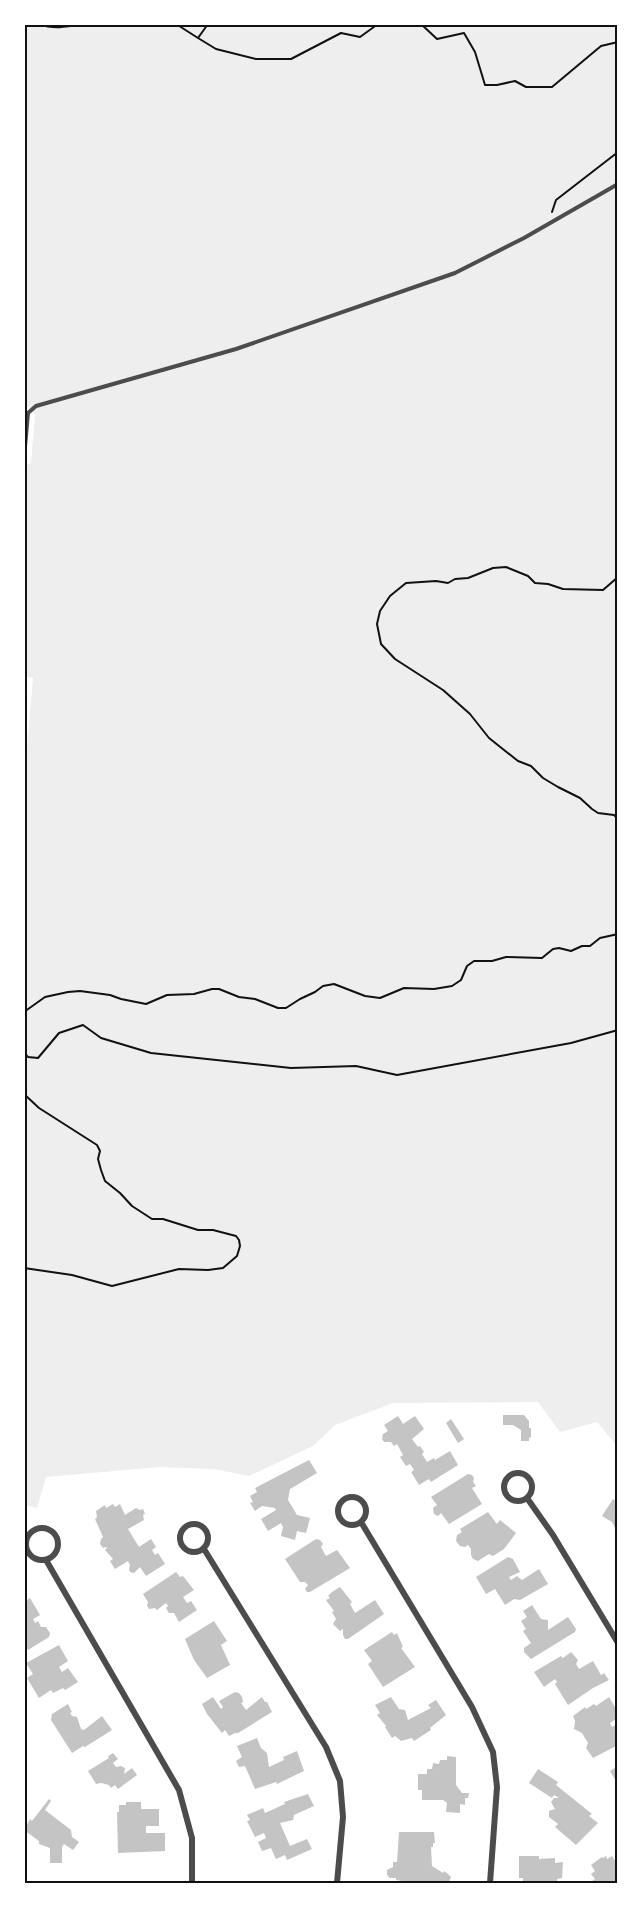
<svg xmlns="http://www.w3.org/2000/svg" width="642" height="1907" viewBox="0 0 642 1907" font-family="'Varela Round',sans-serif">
<rect width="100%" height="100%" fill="#fff"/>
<path fill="#eee" d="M24,24H618V1447L597,1422L560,1432L538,1402L393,1403L335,1425L313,1446L249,1476L214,1469L160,1467L46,1477L37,1508L24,1505V784L33,678L24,676V466L31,463L35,415L24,402Z"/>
<path fill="#c4c4c4" d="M503,1415H524L529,1421V1428H531V1437L529,1438V1441H521V1430L513,1425H503Z
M398,1416L403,1424L415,1416L424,1429L412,1439L418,1447L420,1446L424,1452L422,1454L427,1462L434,1458L435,1460L450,1451L458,1465L431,1482L429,1479L419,1485L411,1472L414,1470L410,1464L406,1466L400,1457L403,1455L397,1444L394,1446L391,1442H384L382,1439L383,1434L388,1431L384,1425Z
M451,1419L464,1439L458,1443L446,1423Z
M309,1460L317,1473L290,1489L288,1500L297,1515L310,1518L306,1533L297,1531L295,1540L281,1536L283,1527L281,1523L268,1531L261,1519L276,1510L275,1508L262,1506L255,1511L250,1503L253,1502L250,1496L257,1492L255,1488Z
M468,1474L472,1475L474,1478L473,1482L476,1486L472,1488L482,1504L449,1524L441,1513L438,1516L434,1514L433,1508L437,1505L431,1497Z
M613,1499L618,1502V1534L612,1522L602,1516Z
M113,1504L115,1507L120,1504L125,1515L136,1508L140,1510L143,1509L145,1514L143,1515L144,1520L128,1529L139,1547L151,1539L156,1547L152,1550L155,1555L158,1553L165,1564L146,1576L140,1567L134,1573L130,1572L129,1569L130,1565L128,1561L115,1569L110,1561L113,1559L105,1550L107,1548L106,1547L103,1548L100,1544L101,1539L103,1537L95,1519L97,1517L96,1511L105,1505L106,1508Z
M488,1512L497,1524L500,1520L516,1533L504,1549L493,1556L489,1554L478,1561L473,1559L471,1555V1549L468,1545L465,1547L460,1546L456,1541L457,1535L462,1532L460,1529Z
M316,1539L320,1540L323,1544L321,1547L326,1556L337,1550L350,1568L310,1592H307L305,1589L308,1585L305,1582H300L285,1559Z
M508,1557L513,1559L520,1572L509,1577L511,1580L517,1576L522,1580L539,1569L548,1584L520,1600L514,1599L505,1605L495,1589L486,1594L476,1577Z
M176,1572L180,1577L183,1576L194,1590L183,1597L187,1603L191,1601L197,1610L179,1622L174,1613H169L166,1608L168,1606L166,1603L157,1610L155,1608L149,1609L147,1605L148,1602L143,1594Z
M340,1587L352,1602L350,1604L355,1613L375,1600L384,1614L348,1639H345L343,1635V1629L340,1631L333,1624L336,1619L332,1612L334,1611L326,1600L330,1598L328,1596L332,1592Z
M30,1598L40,1615L33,1619L35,1623L38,1621L41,1627H46L50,1633L49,1637L28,1650L26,1647L24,1648V1602Z
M532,1605L541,1619L548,1620V1630L568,1617L576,1629L575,1632L531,1659L524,1652V1648L531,1643L523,1631L526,1629L521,1621L527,1617L523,1611Z
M214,1621L227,1641L221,1645L230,1665L207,1678L194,1660L185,1639Z
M392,1632L394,1635L397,1633L403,1647L401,1648L415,1667L383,1687L368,1664L372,1661L364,1650Z
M59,1645L68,1661L59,1667L62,1672L68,1668L78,1682L65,1690L63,1688L53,1693L51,1690L39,1698L27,1678L33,1674L26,1663Z
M571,1652L578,1660L576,1664L579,1669L593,1661L601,1675L604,1673L609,1680L593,1688L568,1705L555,1684L557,1682L555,1679L544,1687L534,1672L561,1656L563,1658Z
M235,1692L239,1693L242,1697L243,1702L241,1703L246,1710L262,1697L265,1702H267L272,1712L238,1733H235L229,1736L225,1730L222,1733L207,1714L202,1704L213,1697L221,1709L223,1707L219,1701Z
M391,1697L399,1709L405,1710L408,1720L431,1708L428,1705L436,1700L446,1715L430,1728L431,1730L414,1741L412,1738L401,1741L395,1736L392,1738L385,1727L386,1726L377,1715L380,1713L375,1705Z
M609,1697L618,1712V1718L610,1723L612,1727L618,1724V1745L593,1758L586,1748L588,1743L582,1733L574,1729L575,1721L573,1716L585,1707L586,1709L594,1704L596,1706Z
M68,1704L72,1712L70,1713L72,1716L77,1717L81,1729L84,1730L102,1716L112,1730L85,1747L83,1746L72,1753L51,1720L52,1714Z
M257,1738L261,1748L267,1753L269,1767L284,1760L283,1757L297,1751L304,1771L277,1784L276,1782L255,1789L245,1766L239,1767L236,1761L242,1757L237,1746Z
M113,1753L118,1759L113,1763L116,1767L121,1766L125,1768L124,1774L132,1768L137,1775L118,1789L115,1785L111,1788L109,1785L101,1783L96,1784L88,1771L109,1758L108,1756Z
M447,1756L456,1757V1785L462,1793H469L468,1798H465V1805L460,1804V1813L446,1812L447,1803L443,1800H422V1790H418V1774H427V1769H432L433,1763L439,1764L440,1760H447Z
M618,1766V1785L610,1771Z
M538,1769L558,1782L556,1785L592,1814L589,1816L598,1823L576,1845L555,1827L558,1824L549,1817V1811L555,1809L551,1802L554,1798H559L554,1795L552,1798L529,1783Z
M308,1794L314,1806L294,1815L293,1820L280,1823L290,1846L307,1839L312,1849L287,1860L285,1855L276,1859L271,1848L262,1851L258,1842L266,1838L264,1833L255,1837L247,1821L250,1820L247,1815L263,1808L265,1813L285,1804L284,1802Z
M49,1799L51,1801L45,1810L71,1830L72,1837L79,1842L73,1850L64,1844L62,1847V1863H50V1848L39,1844V1841L24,1830L30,1819L32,1821Z
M126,1802H141V1809H159V1826H146V1833H165V1851L118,1853L117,1812H119V1805H126Z
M399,1832H434L435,1843H433V1847H431L432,1866L443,1873L444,1871L448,1874L451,1877L449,1882L450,1883L408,1882L396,1880V1878H390L387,1875V1870L393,1867V1862H397Z
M519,1856H539V1859L555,1858V1863L563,1862L562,1878L557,1879V1883H523V1878H519Z
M606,1856L607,1859L612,1856L618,1865V1869L615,1871L618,1875V1883H589L595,1879L591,1874L595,1871L591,1865L602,1857L603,1858Z"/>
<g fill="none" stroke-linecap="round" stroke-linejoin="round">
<path stroke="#111" stroke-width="2" d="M40,24C53,30 72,26 87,24
M176,24L198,38
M208,24L198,38L216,49L256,59H291L341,33L360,37L378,24
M421,24L437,39L464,33L475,52L485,85H497L515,81L526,87H552L601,46L618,42
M552,212L556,200L618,152
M618,577L603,590L563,589L548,584L535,583L528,576L506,567L493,568L468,578L455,579L448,583L436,581L406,583L390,596L380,611L377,624L381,644L395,659L443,690L470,714L489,738L518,761L531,766L543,778L558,787L580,798L592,809L598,813L614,815L618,819
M24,1012L45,997L68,992L80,991L110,995L121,999L146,1004L167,995L194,994L212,989H219L239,997L255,999L278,1008H286L300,999L315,992L323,986L334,984L365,996L380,998L404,988L434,989L452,986L461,980L467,966L474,961H492L506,957L542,958L553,949L559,948L571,951L582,946H590L600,938L618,934
M24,1052L28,1057L38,1058L59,1033L83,1025L101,1038L151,1053L291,1068L356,1066L397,1075L571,1043L618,1030
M24,1094L39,1108L97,1145L100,1151L98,1159L101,1170L105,1181L120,1193L132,1206L152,1219H163L198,1230H213L236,1236L239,1240L240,1246L237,1256L223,1268L208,1270L179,1269L112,1286L72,1275L24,1268"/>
<path stroke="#4c4c4c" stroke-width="4" d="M24,458L28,413L36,406L236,349L455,273L524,238L618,184"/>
<path stroke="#4c4c4c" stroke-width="6" d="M504 1487a14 14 0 1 1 28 0a14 14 0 1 1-28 0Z
M338 1511a14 14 0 1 1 28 0a14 14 0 1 1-28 0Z
M527,1498L553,1535L618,1643
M361,1522L472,1707L493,1752L497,1787L490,1883
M180 1538a14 14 0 1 1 28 0a14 14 0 1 1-28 0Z
M26 1544a16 16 0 1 1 32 0a16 16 0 1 1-32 0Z
M204,1549L326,1747L340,1781L343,1817L337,1883
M46,1560L179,1790L192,1838V1883"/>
</g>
<rect width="642" height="1907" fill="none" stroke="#ffffff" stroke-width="51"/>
<rect x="26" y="26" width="590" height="1856" fill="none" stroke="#111" stroke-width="2"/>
</svg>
